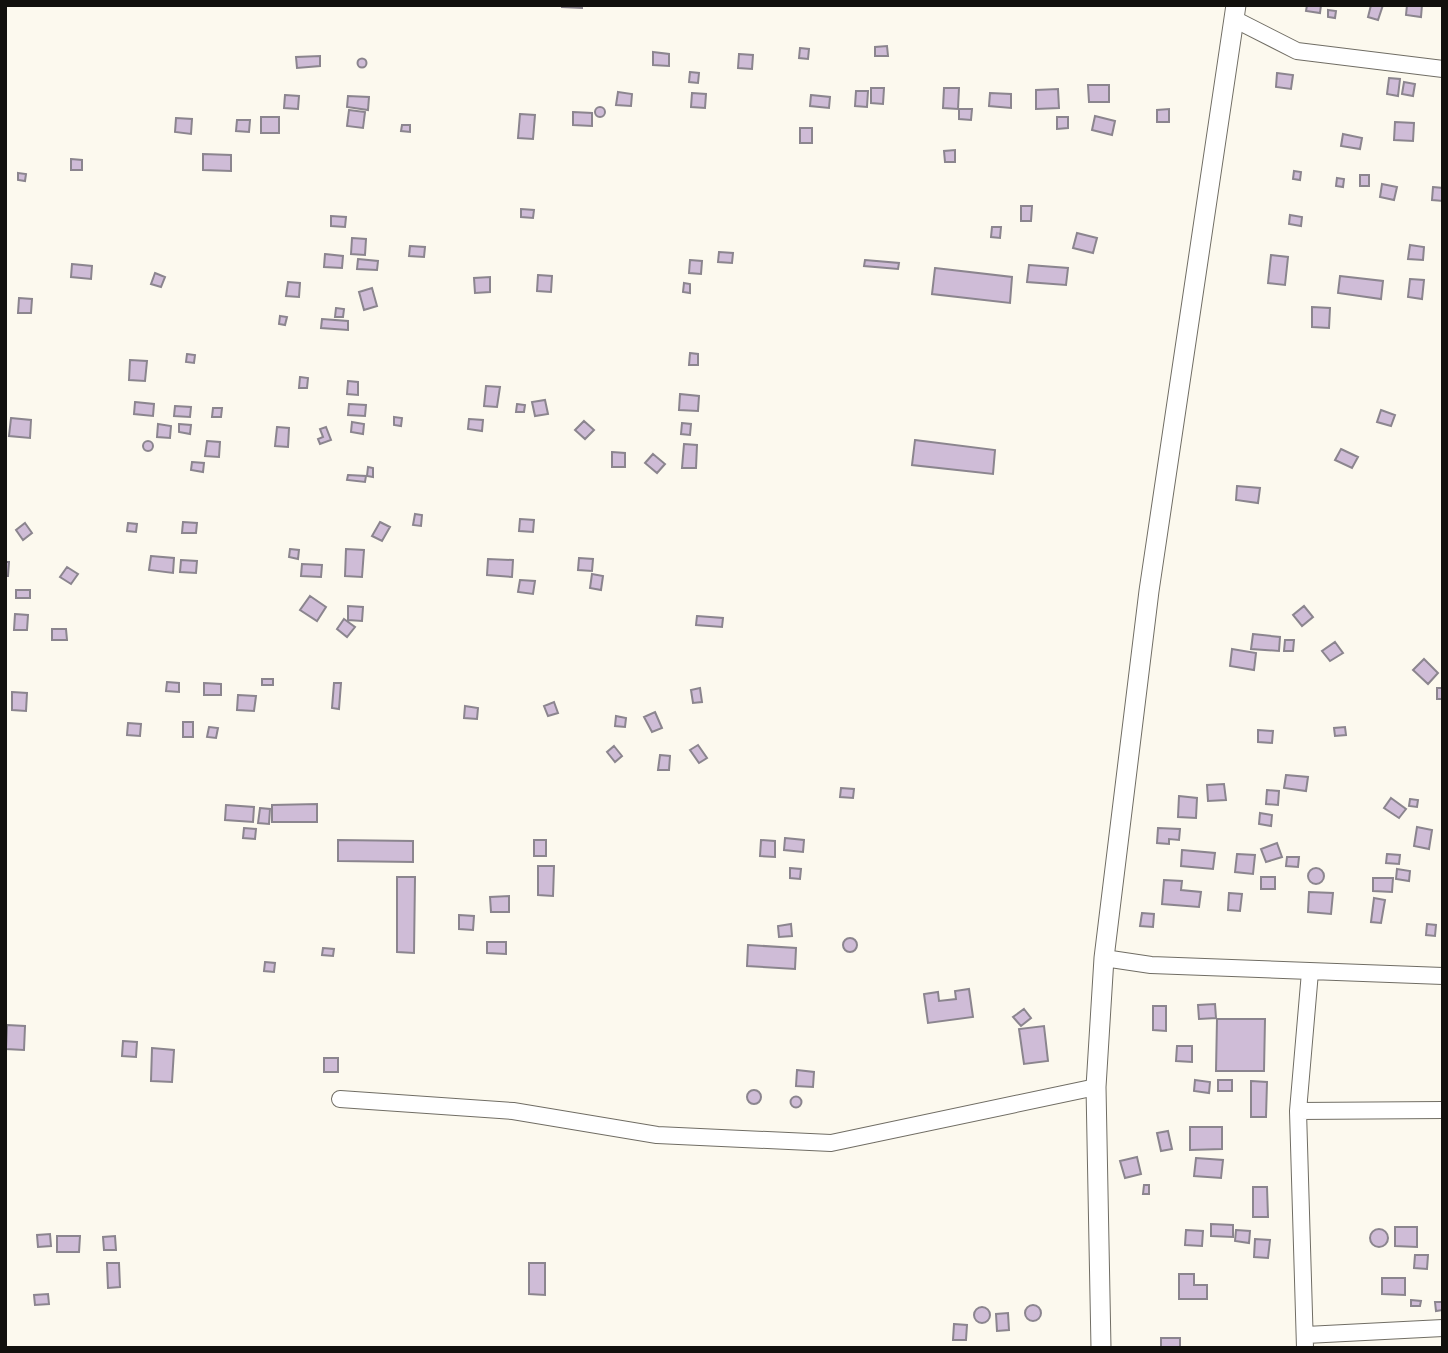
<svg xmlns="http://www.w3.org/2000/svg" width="1448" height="1353" viewBox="0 0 1448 1353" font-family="'Crimson Pro',serif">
<rect width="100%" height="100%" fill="#fcf9ee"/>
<path fill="#cfbcd7" stroke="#8b858e" stroke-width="2" d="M562,5H582V8L562,7Z
M1307,5H1321L1320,13L1306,11Z
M1371,5H1383L1378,20L1368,17Z
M1407,5H1422L1421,17L1406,15Z
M1328,10L1336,11L1335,18L1328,17Z
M887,46L888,56H875V47Z
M800,48L809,49L808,59L799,58Z
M653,52L669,54V66L653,65Z
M739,54L753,55L752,69L738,68Z
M320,56V66L297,68L296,57Z
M357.5 63a4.5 4.5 0 1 1 9 0a4.5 4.5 0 1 1-9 0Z
M690,72L699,73L698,83L689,82Z
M1277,73L1293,75L1291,89L1276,87Z
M1389,78L1400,79L1398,96L1387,94Z
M1404,82L1415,84L1413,96L1402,94Z
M1088,85H1109V102H1089Z
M871,88H884L883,104L871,103Z
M944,88H959L958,109L943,108Z
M1058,89L1059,108L1036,109V90Z
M856,91H868L867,107L855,106Z
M618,92L632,94L631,106L616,105Z
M692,93L706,94L705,108L691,107Z
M990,93L1011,94V108L989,106Z
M285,95L299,96L298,109L284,108Z
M811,95L830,97L829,108L810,106Z
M348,96L369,97L368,110L347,107Z
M595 112a5 5 0 1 1 10 0a5 5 0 1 1-10 0Z
M959,109H972L971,120L959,119Z
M1169,109V122H1157V110Z
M349,110L365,112L363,128L347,126Z
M573,112L592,113V126L573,125Z
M520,114L535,115L533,139L518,138Z
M1095,116L1115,121L1112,135L1092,130Z
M261,117H279V133H261Z
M1057,117H1068V128L1057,129Z
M176,118L192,119L191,134L175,132Z
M237,120H250L249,132L236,131Z
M1395,122L1414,123L1413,141L1394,140Z
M402,125H410V132L401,131Z
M800,128H812V143H800Z
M1343,134L1362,138L1360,149L1341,146Z
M955,150V162H945L944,151Z
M203,154L231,155V171L203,170Z
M71,159L82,160V170H71Z
M1294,171L1301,172L1300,180L1293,179Z
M18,173L26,174L25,181L18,180Z
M1360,175H1369V186H1360Z
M1337,178L1344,179L1343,187L1336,186Z
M1382,184L1397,187L1394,200L1380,197Z
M1433,187L1443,188V201L1432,200Z
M1021,206H1032L1031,221H1021Z
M521,209L534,210L533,218L521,217Z
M1290,215L1302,217L1301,226L1289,224Z
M331,216L346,217L345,227L331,226Z
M992,227H1001L1000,238L991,237Z
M1077,233L1097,238L1093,253L1073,248Z
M352,238L366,239L365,255L351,254Z
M1410,245L1424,247L1423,260L1408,259Z
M410,246L425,247L424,257L409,256Z
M719,252L733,253L732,263L718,262Z
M325,254L343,256L342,268L324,267Z
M1271,255L1288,257L1285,285L1268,283Z
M358,259L378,261L377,270L357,269Z
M690,260L702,261L701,274L689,273Z
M865,260L899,263L898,269L864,266Z
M72,264L92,266L91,279L71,277Z
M1029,265L1068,268L1066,285L1027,282Z
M935,268L1012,277L1010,303L932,294Z
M155,273L165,277L161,287L151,284Z
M538,275L552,276L551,292L537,291Z
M1340,276L1383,281L1381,299L1338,293Z
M490,277V292L475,293L474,278Z
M1410,279L1424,280L1422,299L1408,297Z
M288,282L300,283L299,297L286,296Z
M684,283L690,284V293L683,292Z
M372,288L377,306L364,310L359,292Z
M19,298L32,299L31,313H18Z
M1312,307L1330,308L1329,328L1312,327Z
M336,308L344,309L343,317H335Z
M280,316L287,317L285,325L279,324Z
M322,319L348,321V330L321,328Z
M690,353L698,354V365H689Z
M187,354L195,355L194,363L186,362Z
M130,360L147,361L145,381L129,380Z
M300,377L308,378L307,388H299Z
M348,381L358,382V395L347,394Z
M486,386L500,387L497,407L484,406Z
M680,394L699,396L698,411L679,410Z
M545,400L548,414L535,416L532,402Z
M135,402L154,404L153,416L134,414Z
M349,404L366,405L365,416L348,415Z
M517,404L525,405L524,412H516Z
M175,406L191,407L190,417L174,416Z
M213,408H222L221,417H212Z
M1381,410L1395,415L1391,426L1377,422Z
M394,417L402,418L401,426L394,425Z
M11,418L31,420L30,438L9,436Z
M469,419L483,420L482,431L468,429Z
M584,421L594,430L585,439L575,430Z
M352,422L364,424L363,434L351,432Z
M682,423L691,424L690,435L681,434Z
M158,424L171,426L170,438L157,437Z
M179,424L191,425L190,434L179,432Z
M277,427L289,428L288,447L275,446Z
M326,427L331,440L320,444L318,439L323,437L320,429Z
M915,440L995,450L993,474L912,465Z
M207,441L220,442L219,457L205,456Z
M143 446a5 5 0 1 1 10 0a5 5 0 1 1-10 0Z
M684,444L697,445L696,468H682Z
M1341,449L1358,457L1352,468L1335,460Z
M612,452L625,453V467H612Z
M653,454L665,464L657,473L645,463Z
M192,462L204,463L203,472L191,470Z
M368,467L373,468V477L367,476Z
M348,475L366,476L365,482L347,480Z
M1237,486L1260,488L1258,503L1236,500Z
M415,514L422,515L421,526L413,525Z
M520,519L534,520L533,532L519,531Z
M183,522L197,523L196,533H182Z
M380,522L390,527L382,541L372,536Z
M25,523L32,533L23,540L16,530Z
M128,523L137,524L136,532L127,531Z
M290,549L299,550L298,559L289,557Z
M346,549L364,550L362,577L345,576Z
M151,556L174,558L173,573L149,570Z
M579,558L593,559L592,571L578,570Z
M488,559L513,560L512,577L487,575Z
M181,560L197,561L196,573L180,572Z
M5,562H9L8,576H5Z
M302,564L322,565L321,577L301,576Z
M67,567L78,574L71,584L60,577Z
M592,574L603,576L601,590L590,588Z
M520,580L535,581L533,594L518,592Z
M16,590H30V598H16Z
M310,596L326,607L317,621L300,610Z
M348,606L363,607L362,621L348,620Z
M1304,606L1313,617L1302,626L1293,615Z
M15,614L28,615L27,630H14Z
M697,616L723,618L722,627L696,625Z
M344,619L355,627L347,637L337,629Z
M52,629H66L67,640H52Z
M1253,634L1280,637L1279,651L1251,649Z
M1285,640H1294L1293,651H1284Z
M1335,642L1343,653L1330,661L1322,651Z
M1232,649L1256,653L1254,670L1230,666Z
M1424,659L1438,673L1428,684L1413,670Z
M262,679H273V685H262Z
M167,682L179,683V692L166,691Z
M204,683L221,684V695H204Z
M334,683H341L339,709L332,708Z
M700,688L702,702L693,703L691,690Z
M1437,688H1443V699H1437Z
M12,692L27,693L26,711L12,710Z
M238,695L256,696L254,711L237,710Z
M554,702L558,713L548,716L544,706Z
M465,706L478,708L477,719L464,718Z
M655,712L662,728L652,732L644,717Z
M616,716L626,718L625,727L615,726Z
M183,722H193V737H183Z
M128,723L141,724L140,736L127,735Z
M209,727L218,728L216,738L207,737Z
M1345,727L1346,735L1335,736L1334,728Z
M1258,730L1273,731L1272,743L1258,742Z
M698,745L707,758L699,763L690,750Z
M614,746L622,756L615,762L607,752Z
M660,755L670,756L669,770H658Z
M1286,775L1308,777L1306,791L1284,788Z
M1224,784L1226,800L1208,801L1207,785Z
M841,788L854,789L853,798L840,797Z
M1267,790L1279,791L1278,805L1266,804Z
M1179,796L1197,798L1196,818L1178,817Z
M1391,798L1406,809L1399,818L1384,808Z
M1410,799L1418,800L1417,807L1409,806Z
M317,804V822H272V805Z
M226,805L254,807L253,822L225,820Z
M260,808L270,809L269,824L258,823Z
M1260,813L1272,815L1271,826L1259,824Z
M1417,827L1432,830L1429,849L1414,846Z
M244,828L256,829L255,839L243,838Z
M1158,828L1180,829L1179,840L1169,839V844L1157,843Z
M785,838L804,840L803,852L784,850Z
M338,840L413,841V862L338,861Z
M534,840H546V856H534Z
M761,840L775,841V857L760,856Z
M1277,843L1282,857L1266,862L1261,849Z
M1182,850L1215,853L1213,869L1181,866Z
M1237,854L1255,855L1253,874L1235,872Z
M1387,854L1400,855L1399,864L1386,863Z
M1287,857H1299L1298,867L1286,866Z
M538,866H554L553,896L538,895Z
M790,868L801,869L800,879L790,878Z
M1308 876a8 8 0 1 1 16 0a8 8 0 1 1-16 0Z
M1397,869L1410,871L1409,881L1396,879Z
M397,877H415L414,953L397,952Z
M1261,877H1275V889H1261Z
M1373,878H1393L1392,892L1373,891Z
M1164,880L1182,881L1181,890L1201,892L1199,907L1162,904Z
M1309,892L1333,893L1331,914L1308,912Z
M1229,893L1242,894L1240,911L1228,910Z
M509,896V912H491L490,897Z
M1374,898L1385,900L1381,923L1371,922Z
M1142,913L1154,914L1153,927L1140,926Z
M459,915L474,916L473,930L459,929Z
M791,924L792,936L779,937L778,926Z
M1427,924L1436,925L1435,936L1426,935Z
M843 945a7 7 0 1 1 14 0a7 7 0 1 1-14 0Z
M487,942H506V954L487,953Z
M748,945L796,948L795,969L747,966Z
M323,948L334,949L333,956L322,955Z
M265,962L275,963L274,972L264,971Z
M969,989L973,1017L928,1023L924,994L938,992L939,1001L956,999L955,991Z
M1215,1004L1216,1018L1199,1019L1198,1005Z
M1153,1006H1166V1031L1153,1030Z
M1024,1009L1031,1018L1021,1026L1013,1017Z
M1217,1019H1265L1264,1071H1216Z
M7,1025L25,1026L24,1050L6,1049Z
M1044,1026L1048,1061L1024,1064L1019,1029Z
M123,1041L137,1042L136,1057L122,1056Z
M1177,1046H1192V1062L1176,1061Z
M152,1048L174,1050L172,1082L151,1081Z
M324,1058H338V1072H324Z
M797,1070L814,1072L813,1087L796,1086Z
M1195,1080L1210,1082L1209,1093L1194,1091Z
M1218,1080H1232V1091H1218Z
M1251,1081L1267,1082L1266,1117H1251Z
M747 1097a7 7 0 1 1 14 0a7 7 0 1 1-14 0Z
M790.5 1102a5.5 5.5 0 1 1 11 0a5.5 5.5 0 1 1-11 0Z
M1190,1127H1222V1149L1190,1150Z
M1168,1131L1172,1149L1161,1151L1157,1133Z
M1137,1157L1141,1174L1125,1178L1120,1161Z
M1196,1158L1223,1160L1221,1178L1194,1176Z
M1144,1185H1149V1194H1143Z
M1253,1187H1267L1268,1217H1253Z
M1211,1224L1233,1225V1237L1211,1236Z
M1395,1227H1417V1247L1395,1246Z
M1370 1238a9 9 0 1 1 18 0a9 9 0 1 1-18 0Z
M1186,1230L1203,1231L1202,1246L1185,1245Z
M1236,1230L1250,1231L1249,1243L1235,1241Z
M50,1234L51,1246L38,1247L37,1235Z
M57,1236H80L79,1252H57Z
M115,1236L116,1250H104L103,1237Z
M1255,1239L1270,1240L1268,1258L1254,1257Z
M1415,1255H1428L1427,1269L1414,1268Z
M107,1263H119L120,1287L108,1288Z
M529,1263H545V1295L529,1294Z
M1179,1274H1194V1285H1207V1299H1179Z
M1382,1278H1405V1295L1382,1294Z
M48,1294L49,1304L35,1305L34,1295Z
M1411,1300L1421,1301L1420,1306H1411Z
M1435,1302H1443V1310L1436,1311Z
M1025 1313a8 8 0 1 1 16 0a8 8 0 1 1-16 0Z
M974 1315a8 8 0 1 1 16 0a8 8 0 1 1-16 0Z
M1008,1313L1009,1330L997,1331L996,1314Z
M954,1324L967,1325L966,1340H953Z
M1161,1338H1180V1348H1161Z"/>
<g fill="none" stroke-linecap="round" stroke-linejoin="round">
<g stroke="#706d64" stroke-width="18">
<path id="minor" d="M1234,19L1297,51L1443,69
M1104,958L1151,965L1443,976
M340,1099L513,1111L657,1135L831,1143L1096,1087
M1298,1111L1443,1110
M1306,1335L1443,1328
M1305,1348L1298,1111L1310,972"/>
</g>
<g stroke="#706d64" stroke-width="21">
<path id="tertiary" d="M1101,1348L1096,1087L1104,958L1149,591L1236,5"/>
</g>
<use href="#minor" stroke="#fff" stroke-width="16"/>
<use href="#tertiary" stroke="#fff" stroke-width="19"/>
</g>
<rect width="1448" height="1353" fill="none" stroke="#11100d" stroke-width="14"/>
</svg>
